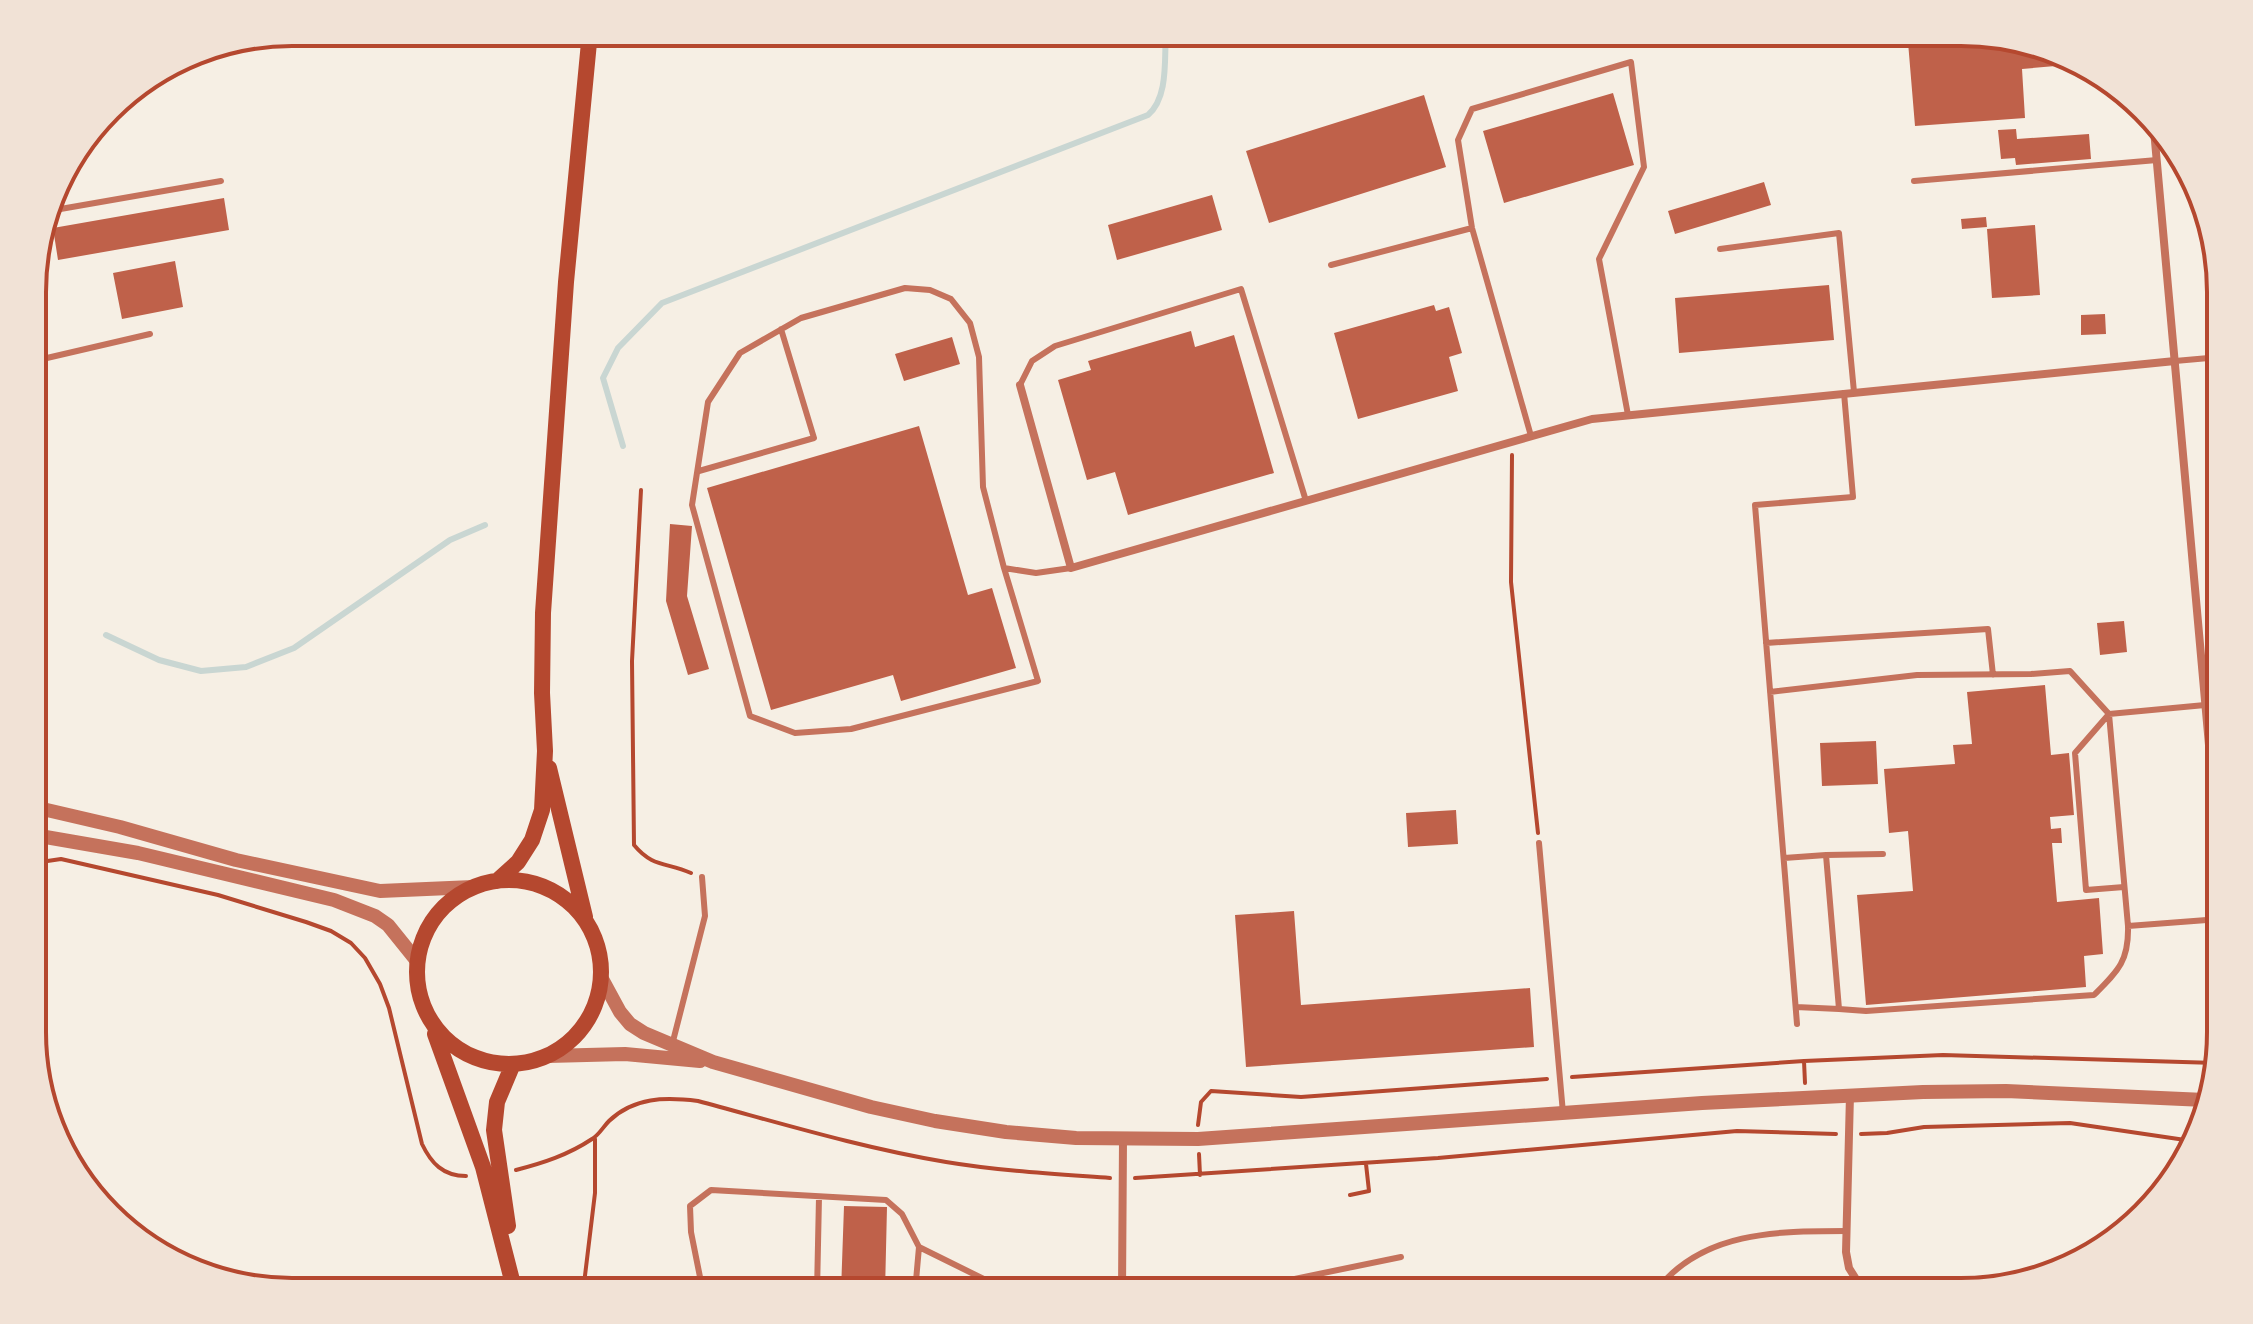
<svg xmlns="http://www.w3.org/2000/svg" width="2253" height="1324" viewBox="0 0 2253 1324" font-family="Inter,sans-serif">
<rect width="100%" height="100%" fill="#f6efe4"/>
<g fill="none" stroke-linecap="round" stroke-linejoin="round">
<path stroke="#c9d6d2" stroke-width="6" d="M623,446L603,378L618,348L662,303L1148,115C1169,97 1164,58 1166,32
M106,635L159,660L201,671L246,667L294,648L450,540L485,525"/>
</g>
<path fill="#bf614a" d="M1978,37L2079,64L2022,69L2025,118L1915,126L1908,42Z
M1613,93L1634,165L1504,203L1483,131Z
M1424,95L1446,167L1269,223L1246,151Z
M2016,129L2017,139L2089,134L2091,159L2016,165L2015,158L2001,159L1998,130Z
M1764,182L1771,205L1675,234L1668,211Z
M1212,195L1222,230L1117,260L1108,225Z
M224,198L229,230L58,260L53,228Z
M1986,217L1987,227L1962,229L1961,219Z
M2035,225L2040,295L1992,298L1987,229Z
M175,261L183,307L122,319L113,273Z
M1829,285L1834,340L1679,353L1675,298Z
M1434,305L1436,311L1449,307L1462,353L1449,357L1458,391L1358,419L1334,333Z
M2105,314L2106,334L2081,335V315Z
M1191,331L1195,347L1234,335L1274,473L1128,515L1115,472L1087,480L1058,380L1091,370L1088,361Z
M952,337L960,364L904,381L895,354Z
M919,426L968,595L992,588L1016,668L901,701L893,675L771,710L707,488Z
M670,524L692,526L687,596L709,669L688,675L666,601Z
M2124,621L2127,652L2100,655L2097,623Z
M2045,685L2051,755L2069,753L2074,815L2050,817L2051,829L2061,828L2062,843H2052L2057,902L2099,898L2103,954L2084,956L2086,987L1866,1005L1857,895L1913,891L1908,831L1889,833L1884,769L1955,764L1953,745L1972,744L1967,692Z
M1876,741L1878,784L1822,786L1820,743Z
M1456,810L1458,844L1408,847L1406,813Z
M1294,911L1301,1005L1530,988L1534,1047L1246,1067L1235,915Z
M844,1206L887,1207L885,1292H841Z"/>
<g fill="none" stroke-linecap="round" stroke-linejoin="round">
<path stroke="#b5482f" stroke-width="4" d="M1512,455L1511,582L1538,833
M641,490L632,661L634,845C653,868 667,862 691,873
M34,863L61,859L218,895L306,922L331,931L351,943L365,958L380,984L389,1008L422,1144C431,1163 443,1176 466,1176
M1804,1061L1805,1083
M1572,1077L1804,1061L1943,1055L2216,1063
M1198,1125L1201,1102L1211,1091L1301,1097L1547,1079
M1861,1134L1887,1133L1924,1127L2070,1123L2192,1141
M1199,1154L1200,1175
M516,1170C543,1163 568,1155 592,1139C599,1135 603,1127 609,1121C634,1097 665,1097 698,1101C780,1123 862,1148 946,1162C1000,1171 1055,1174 1110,1178
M1135,1178L1438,1158L1737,1131L1836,1134
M1350,1195L1369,1191L1366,1164
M583,1292L595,1193V1139"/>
<path stroke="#c5725c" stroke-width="6" d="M1894,32V35L1921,32
M1914,181L2157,160
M49,211L221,181
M1720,249L1839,233L1854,392
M1331,265L1472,228
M34,361L150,334
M2175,361L2220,357
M1020,385L1032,361L1055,346L1241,289L1306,501
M1531,436L1472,228L1458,140L1472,109L1631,62L1644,167L1599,259L1628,415
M699,471L814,438L781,329
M1004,568L1038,681L851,729L795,733L750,716L692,505L708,402L740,353L801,318L905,288L930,290L951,299L970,323L979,357L983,487L1004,568L1036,573L1071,568
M1766,643L1988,629L1993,675
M1770,692L1917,675L2031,674L2070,671L2109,714L2075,753L2086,890L2124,887
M2205,705L2109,714L2128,926L2220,919
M2211,767L2220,766
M1539,843L1563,1113
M1826,855L1883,854
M1784,858L1826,855L1839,1009L1796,1007
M1839,1009L1866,1011L2094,995C2118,971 2129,961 2128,926
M1797,1024L1755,505L1853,497L1844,393
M672,1045L705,916L702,877
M703,1292L691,1232L690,1206L711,1190L886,1200L902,1214L919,1247L1000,1287L1001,1292
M817,1292L819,1197
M915,1292L919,1247
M1231,1292L1401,1257
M1655,1292C1701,1231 1777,1231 1846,1231"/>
<path stroke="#c5725c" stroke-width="8" d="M2154,130L2220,868
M1020,385L1071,568L1592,419L2175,361
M1850,1095L1846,1252L1849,1268L1864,1292
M1122,1292L1123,1140"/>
<path stroke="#c5725c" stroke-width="14" d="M34,807L120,827L236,860L380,891L473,887
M34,835L138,853L334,900L375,916L388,925L417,961
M601,977L620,1012L630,1024L644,1033L713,1062L871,1107L935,1121L1006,1132L1076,1138L1198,1139L1702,1103L1923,1092L2006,1091L2205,1100
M548,1056L625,1054L700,1061"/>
<path stroke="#b5482f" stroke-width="16" d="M549,768L585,917
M417 972a92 92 0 1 1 184 0a92 92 0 1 1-184 0Z
M497,881L518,862L532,840L542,810L545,751L542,693L543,613L566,282L590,32
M435,1034L483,1167L515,1292
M508,1226L494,1130L497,1102L513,1064"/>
</g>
<path d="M0 0H2253V1324H0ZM292 46H1961A246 246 0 0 1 2207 292V1032A246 246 0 0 1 1961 1278H292A246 246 0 0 1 46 1032V292A246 246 0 0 1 292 46Z" fill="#f1e2d6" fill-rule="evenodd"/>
<path fill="none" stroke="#b5482f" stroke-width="4" d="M292 46H1961A246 246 0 0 1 2207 292V1032A246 246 0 0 1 1961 1278H292A246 246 0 0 1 46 1032V292A246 246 0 0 1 292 46Z"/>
</svg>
